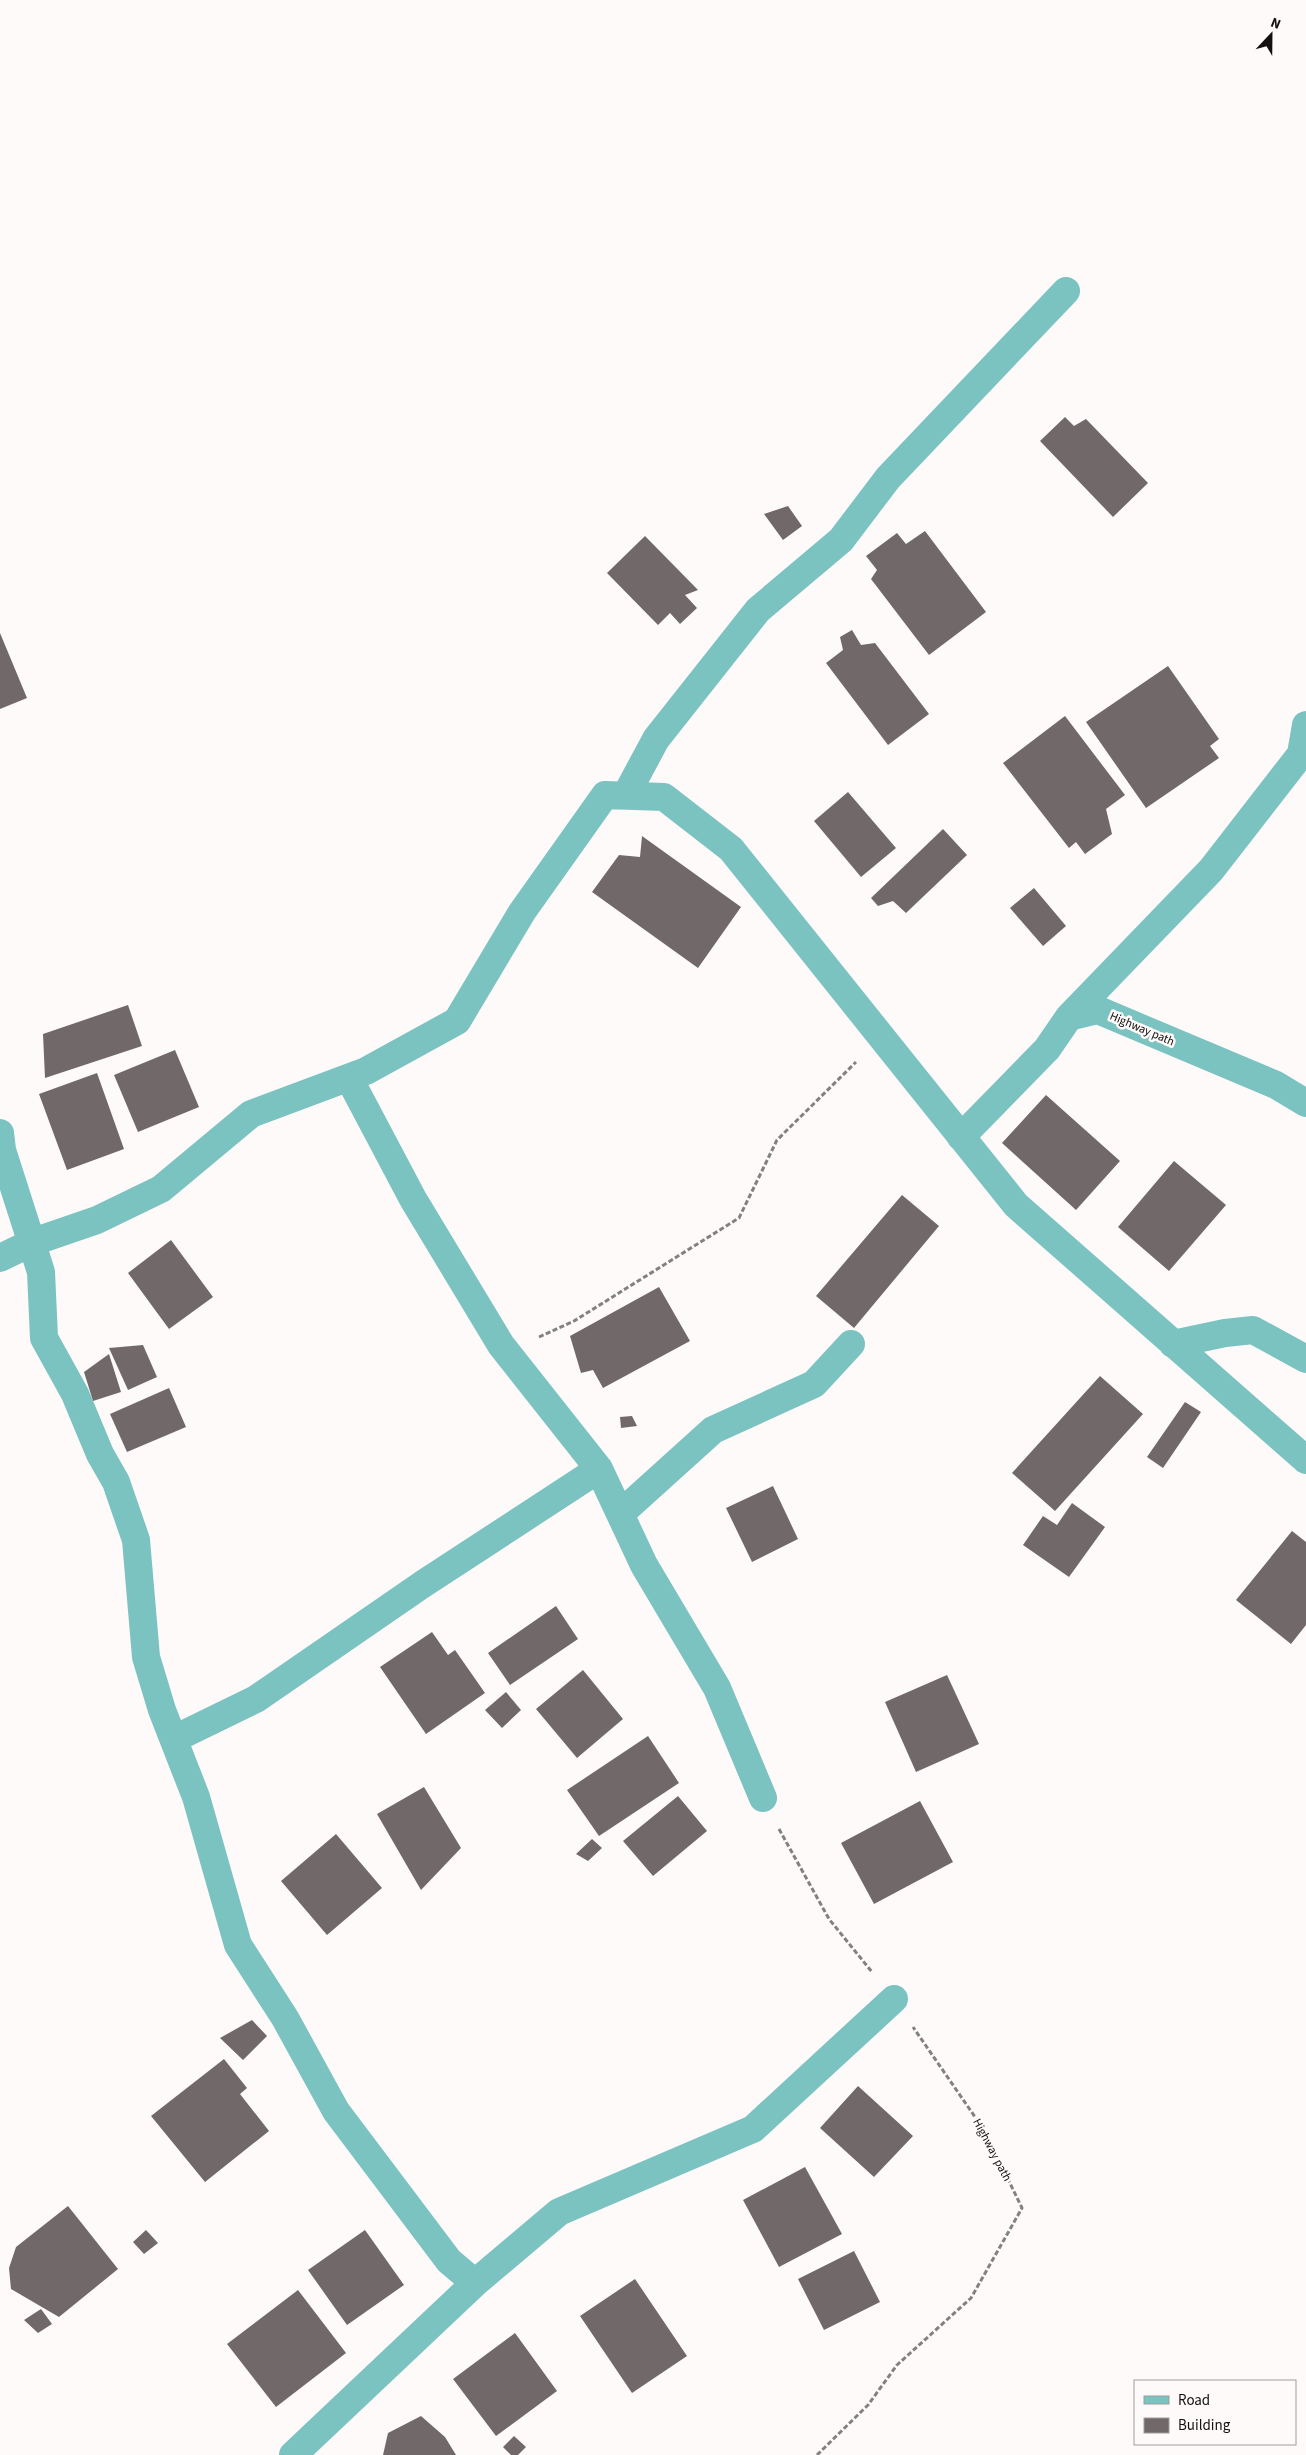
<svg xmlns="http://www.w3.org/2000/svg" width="1306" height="2455" viewBox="0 0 1306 2455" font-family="'Source Sans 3',sans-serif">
<rect width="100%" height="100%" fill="#fefafa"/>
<path fill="#71686a" d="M1065,417L1074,426L1086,419L1148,483L1113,517L1040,441Z
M788,506L802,526L783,540L764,514Z
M925,531L986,612L929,655L871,579L877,570L866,556L897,533L906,544Z
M645,536L698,590L685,595L697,608L680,624L670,613L658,625L607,573Z
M852,630L861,645L875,643L929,714L888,745L826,663L843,650L840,637Z
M0,633L27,698L0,709Z
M1168,666L1219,739L1210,746L1219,758L1146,808L1086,722Z
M1065,716L1125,795L1106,809L1112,834L1085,854L1076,842L1069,848L1003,763Z
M848,792L896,848L861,877L814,821Z
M943,829L967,855L906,913L893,901L878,906L871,898Z
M642,836L741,907L698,968L592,892L619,855L640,857Z
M1034,888L1066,926L1043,946L1010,908Z
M128,1005L142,1046L45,1078L43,1034Z
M175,1050L199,1107L138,1132L114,1075Z
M97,1073L124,1149L67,1170L39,1094Z
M1046,1095L1120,1161L1076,1210L1002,1143Z
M1174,1161L1226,1205L1169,1271L1118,1227Z
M902,1195L939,1226L854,1328L816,1296Z
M171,1240L213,1297L169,1329L128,1273Z
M659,1287L690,1341L603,1388L593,1370L581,1373L570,1336Z
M143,1345L157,1377L128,1390L109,1348Z
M109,1354L121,1392L93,1401L84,1372Z
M1100,1376L1143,1414L1055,1511L1012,1473Z
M169,1388L186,1427L127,1452L110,1414Z
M1185,1402L1201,1412L1163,1468L1147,1457Z
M632,1416L637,1426L621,1428L620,1417Z
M773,1486L798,1539L752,1562L726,1508Z
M1072,1503L1105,1527L1069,1577L1023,1545L1043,1516L1057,1525Z
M1292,1531L1306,1542V1625L1291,1644L1236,1600Z
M556,1606L578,1639L510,1685L488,1653Z
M432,1632L448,1655L455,1650L485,1693L426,1734L380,1667Z
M583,1670L623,1719L577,1758L536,1709Z
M947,1675L979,1744L916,1772L885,1702Z
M506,1692L521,1710L502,1728L485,1710Z
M648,1736L679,1783L599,1836L567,1790Z
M424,1787L461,1848L421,1890L377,1814Z
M678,1796L707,1831L653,1876L623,1841Z
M920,1801L953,1862L874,1904L841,1843Z
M336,1834L382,1888L327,1935L281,1881Z
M592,1839L602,1848L588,1861L576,1854Z
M252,2020L267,2036L243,2060L220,2038Z
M224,2059L247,2088L240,2094L269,2131L205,2182L151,2116Z
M858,2086L913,2136L874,2177L820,2128Z
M805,2167L842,2234L779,2267L743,2200Z
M68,2206L118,2269L59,2317L11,2289L9,2268L16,2247Z
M146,2230L158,2243L144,2254L133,2242Z
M365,2230L404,2285L347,2325L308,2270Z
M854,2251L880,2302L824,2330L798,2279Z
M635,2279L687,2356L632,2393L580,2316Z
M298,2290L346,2353L276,2407L227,2344Z
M41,2309L52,2324L38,2333L24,2320Z
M515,2333L557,2391L496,2436L453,2379Z
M421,2416L445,2437L456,2455H383L388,2433Z
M514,2436L526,2447L518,2455H511L503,2447Z"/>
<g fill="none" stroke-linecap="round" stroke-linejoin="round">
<path stroke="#838080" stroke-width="3" stroke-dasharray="5 2.5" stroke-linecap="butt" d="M539,1337L574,1321L739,1218L777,1140L856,1062
M779,1829L829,1919L872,1972
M817,2455L868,2405L897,2365L971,2298L1022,2208L984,2130L913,2027"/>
<path stroke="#7ac3c1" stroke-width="28" d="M626,795L656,739L758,610L841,540L888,478L1066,291
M1069,1017L1211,870L1301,754L1306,725
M0,1133L2,1150L41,1272L44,1338L75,1394L100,1454L116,1482L136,1540L146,1657L162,1710L196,1797L238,1945L285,2018L336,2111L449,2261L475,2283L293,2455
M961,1137L1047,1049L1069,1017L1098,1010L1276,1085L1306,1103
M0,1258L33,1242L97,1220L161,1189L251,1114L366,1071L457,1021L522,912L605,795L664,797L731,849L1016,1205L1306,1460
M1173,1344L1225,1333L1253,1330L1306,1359
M599,1469L644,1565L717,1688L763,1798
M620,1514L713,1430L814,1384L851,1344
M174,1739L256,1699L423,1584L599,1469L501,1345L413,1199L349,1078
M475,2283L559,2212L753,2129L894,1999"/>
</g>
<g text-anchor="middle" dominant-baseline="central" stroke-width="5" stroke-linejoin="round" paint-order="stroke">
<g font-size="12" fill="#131010" stroke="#fefafa">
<text transform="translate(1142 1029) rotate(23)">Highway path</text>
<text transform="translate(992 2150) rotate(62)">Highway path</text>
</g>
</g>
<rect x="1134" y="2380" width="162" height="65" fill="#fefafa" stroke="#a09c9c"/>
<rect x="1144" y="2396" width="25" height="8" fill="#7ac3c1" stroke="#a09c9c"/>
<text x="1178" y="2405" font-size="15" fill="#131010">Road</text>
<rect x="1144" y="2418" width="25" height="15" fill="#71686a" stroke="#a09c9c"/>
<text x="1178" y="2430" font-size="15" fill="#131010">Building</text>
<g transform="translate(1271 35) rotate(22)" stroke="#fefafa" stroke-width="4" paint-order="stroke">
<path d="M0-4L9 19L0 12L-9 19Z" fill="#131010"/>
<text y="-8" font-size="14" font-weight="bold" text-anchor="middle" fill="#131010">N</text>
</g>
</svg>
